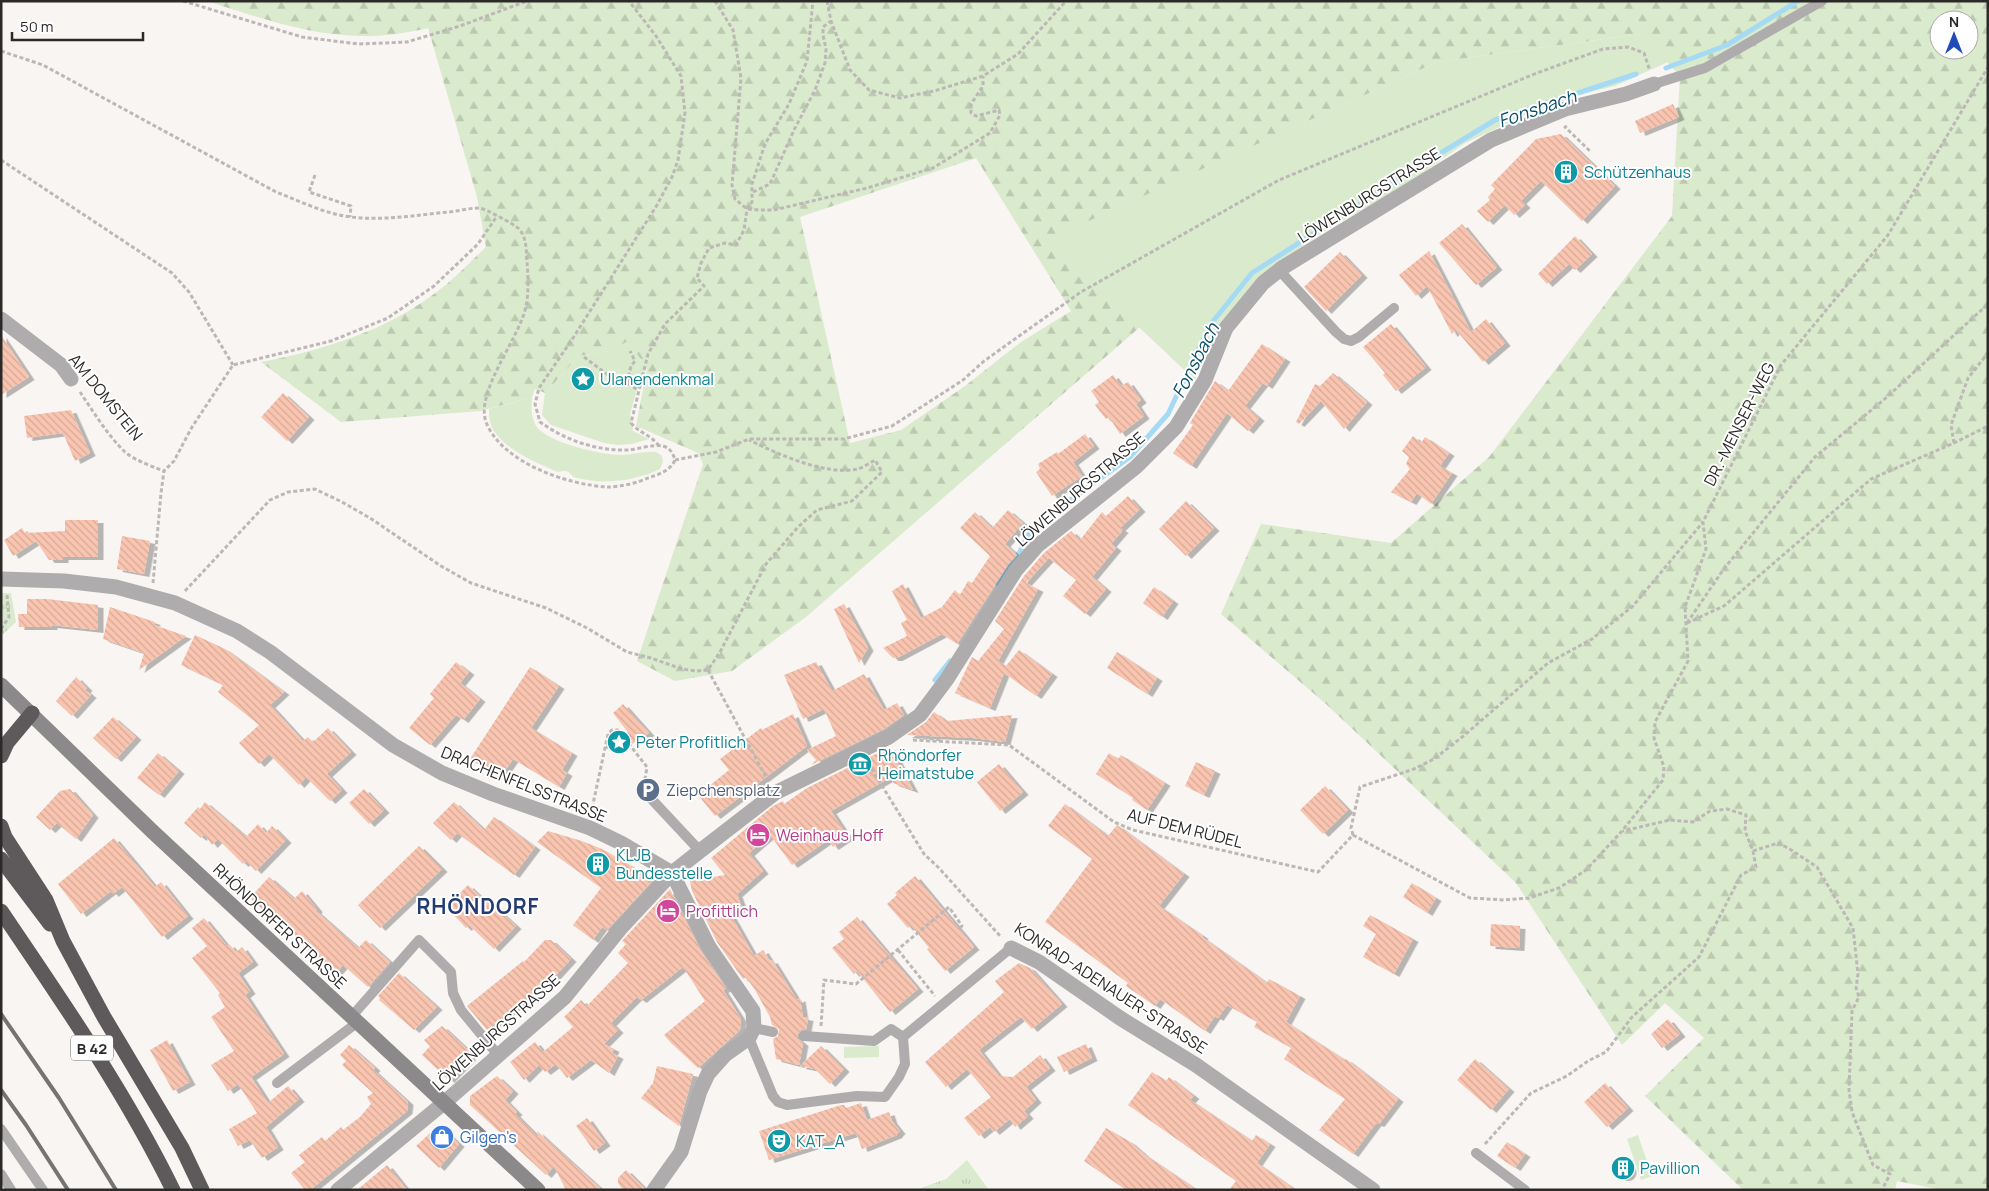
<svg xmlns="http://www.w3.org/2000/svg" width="1989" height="1191" viewBox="0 0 1989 1191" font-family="Manrope,sans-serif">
<defs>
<pattern id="forest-firs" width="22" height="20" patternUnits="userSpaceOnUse" patternTransform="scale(1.25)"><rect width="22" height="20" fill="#daeacd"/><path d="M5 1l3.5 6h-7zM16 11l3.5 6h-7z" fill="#bbc9b0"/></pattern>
<pattern id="park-tufts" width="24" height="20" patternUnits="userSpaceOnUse" patternTransform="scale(1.25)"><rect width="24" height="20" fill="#daeacd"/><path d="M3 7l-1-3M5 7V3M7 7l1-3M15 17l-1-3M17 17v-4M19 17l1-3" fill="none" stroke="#bbc9b0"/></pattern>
<pattern id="building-back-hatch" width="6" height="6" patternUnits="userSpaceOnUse" patternTransform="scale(1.25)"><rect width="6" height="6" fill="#f9c5b0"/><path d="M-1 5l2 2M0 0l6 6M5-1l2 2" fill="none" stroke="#d6a997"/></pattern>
<filter id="shadow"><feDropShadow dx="5.5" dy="3" stdDeviation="0" flood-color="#0004"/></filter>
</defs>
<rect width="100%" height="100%" fill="#f9f5f3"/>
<path fill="#daeacd" d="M1641,34L1668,62L1615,86L1561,99L1465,143L1406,185L1328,229L1258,278L1216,329L1195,380L1046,240L1437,62Z
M628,340L647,368L639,383L630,414L633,431L649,439L632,444L618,445L604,443L551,425L542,415L545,393L579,356L609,351Z
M532,397C531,407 531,418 537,427C549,443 602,455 621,455C633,455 644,451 656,452L662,456L663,462L660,469C632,482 603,485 573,477C569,471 566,470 558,472C537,463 501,449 491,425C489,420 489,414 489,409Z
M879,1046V1057L844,1058V1047Z
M1638,1135L1652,1176L1641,1180L1627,1139Z"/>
<path fill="url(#forest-firs)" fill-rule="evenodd" d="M207,1H1988V1190H1942L1897,1181L1895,1190H1743L1645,1096L1704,1038L1665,1003L1622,1045L1516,883L1326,704L1221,614L1261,524L1391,543L1489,457L1672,216L1680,76L1641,34L1437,62L1047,240L1140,327L806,617L732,671L675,681L637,661L703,464L698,453L636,426L647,368L628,341L609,351L579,356L545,393L535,389L532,397L480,411L341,422L261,362C324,350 386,331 438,291C455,278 470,262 486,247L477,197L428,28C406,33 382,37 360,36C307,35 257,17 207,1ZM1939,20H1969V50H1939ZM976,158L1071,311L1021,342L965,386L901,430L850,443L800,217Z"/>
<path fill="url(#park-tufts)" d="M1,593H11L16,622L1,636Z
M967,1160L989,1190H916L946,1179Z"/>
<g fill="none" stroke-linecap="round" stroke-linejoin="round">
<path stroke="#a5daf5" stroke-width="5" d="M1666,68L1727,45L1798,1
M998,584L1008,566L1020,552L1027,537L1037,524L1130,457L1168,414L1210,325L1252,273L1400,178L1495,120L1636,74
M935,680L950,661"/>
</g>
<path fill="url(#building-back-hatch)" filter="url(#shadow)" d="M1673,104L1679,117L1640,133L1635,121Z
M1561,134L1615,186L1582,221L1541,181L1521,201L1525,205L1514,215L1505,205L1488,222L1477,211L1490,200L1488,197L1495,189L1491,185L1536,139Z
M1462,224L1497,267L1476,285L1439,243Z
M1575,236L1592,254L1575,270L1569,264L1547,284L1538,274Z
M1429,251L1471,332L1486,319L1505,343L1483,362L1456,330L1452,334L1427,286L1416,296L1399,275Z
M1340,252L1362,275L1326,311L1304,287Z
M1391,324L1426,367L1396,391L1383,375L1385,373L1363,347Z
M1,335L29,377L1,395Z
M1262,344L1285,359L1267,386L1263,383L1245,406L1259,418L1248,431L1227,413L1191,466L1173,453L1193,425L1190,423L1215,381L1228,391Z
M1333,373L1367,402L1344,429L1321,401L1299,424L1296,422L1315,384L1320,386Z
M1113,375L1121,386L1128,382L1141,400L1136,404L1144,416L1120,434L1109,417L1106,419L1095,405L1099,402L1091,391Z
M283,393L309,417L287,441L261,417Z
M71,410L90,453L75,461L63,433L27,438L24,416Z
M1085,434L1094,446L1073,462L1082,476L1052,496L1036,472L1040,469L1038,464L1057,452L1058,454Z
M1413,436L1421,443L1425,437L1449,453L1440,466L1452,473L1431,504L1417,493L1411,502L1391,492L1410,469L1406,464L1409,457L1402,451Z
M1128,496L1140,509L1120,528L1123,530L1111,544L1116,548L1092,577L1106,589L1085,614L1063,596L1076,580L1049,558L1026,583L1038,589L998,661L1006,666L1019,650L1052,674L1036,696L1004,673L990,708L955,693L972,657L978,661L1004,629L995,621L1024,576L1044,553L1071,531L1080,540L1102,512L1106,516Z
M1186,501L1214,528L1186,556L1159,529Z
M1008,510L1023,523L1005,544L1017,555L1008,565L957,644L942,634L897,658H893L883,648L907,636L901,623L907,620L892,591L903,584L921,618L942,607L955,590L960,595L968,581L972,583L990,556L960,528L975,512L992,528Z
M65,520H98V557H63V560H49L36,541L13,556L4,540L22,528L25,533L65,531Z
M122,536L150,541L144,574L117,569Z
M1154,587L1173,601L1162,617L1143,603Z
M27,599H47L98,605V630L52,625V627H19L18,614H27Z
M844,604L868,648L859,663L834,609Z
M110,607L155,622L154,625L186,636L139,670L144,653L103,639Z
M195,635L225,649L284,692L270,705L303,741L308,737L313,742L328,728L351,752L327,774L342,790L330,801L306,777L299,785L269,754L259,764L239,743L259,725L218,692L223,685L181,665Z
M1117,652L1157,678L1147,694L1107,668Z
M456,662L469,672L460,683L480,699L463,720L456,715L430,745L409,728L434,698L430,694Z
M816,662L832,691L864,674L884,710L897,703L904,715L884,729L811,765L816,760L807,750L836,736L824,709L803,719L784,675Z
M530,667L559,686L531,728L572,753L562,770L567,773L559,787L513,759L500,778L470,759Z
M76,677L87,688L85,690L91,695L72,716L56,701Z
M623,704L649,733L632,744L627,731L613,713Z
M934,712L947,721L1012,715L1005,742L973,738L907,735L926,722Z
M793,714L807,746L715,816L698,795L729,770L720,759L761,728L762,730Z
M113,717L136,737L116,759L93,738Z
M890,747L913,790L893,783L891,777L831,811L848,837L833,847L828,840L792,865L770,835L749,853L763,871L737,894L742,908L730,914L754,956L763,950L770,961L772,960L797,1000L800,998L803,1017L808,1018L806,1029L801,1030L797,1035L798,1039L803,1043L799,1065L776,1059L773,1039L778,1036L779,1029L772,1025L770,1017L755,990L746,977L743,979L717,942L692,891L690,881L725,875L711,858L773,806L783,801L784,804L807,788Z
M158,753L179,771L159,795L137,778Z
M1109,753L1118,759L1121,755L1165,783L1147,810L1132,800L1133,798L1096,774Z
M1196,762L1215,771L1204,795L1185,786Z
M999,764L1023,792L1000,811L977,782Z
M1325,786L1348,810L1323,834L1300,810Z
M70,789L93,815L76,839L57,823L50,830L36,817L60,791Z
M364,789L384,810L369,824L349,803Z
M205,802L246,837L258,824L266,833L272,826L286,840L256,871L246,861L243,864L218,839L212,845L204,834L201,838L184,823L198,807L200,809Z
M454,802L484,830L494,817L535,847L514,875L457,833L451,840L433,823Z
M1065,804L1108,836L1117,825L1184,874L1159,906L1203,936L1202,937L1267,983L1269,979L1300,996L1286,1022L1345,1060L1346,1059L1398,1099L1379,1124L1376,1123L1353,1154L1319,1130L1345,1099L1284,1059L1291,1048L1254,1027L1257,1022L1227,1005L1218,1018L1215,1016L1205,1031L1160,999L1155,1006L1126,986L1128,983L1045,922L1092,859L1048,826Z
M548,831L582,841L602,849L654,879L607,930L602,927L593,940L573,925L601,888L537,842Z
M114,838L155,887L161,882L188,916L162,937L122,887L113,894L111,891L81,914L58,884Z
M419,846L442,869L380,928L358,905Z
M915,876L974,947L945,971L927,949L929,948L911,925L908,928L887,904L897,895L895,893Z
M269,877L294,899L302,891L317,909L316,911L358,948L366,940L390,962L368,987L343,965L335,974L307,949L276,914L272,918L250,898Z
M1412,883L1436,898L1427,913L1403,897Z
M468,885L493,909L495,907L516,926L494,949L469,925L466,928L446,907Z
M670,889L701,951L726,988L723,990L741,1019L740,1030L698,1068L671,1043L664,1035L705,1001L683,967L641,1000L637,997L611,1023L618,1030L604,1044L614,1049L612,1053L618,1056L609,1073L591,1060L567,1078L556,1064L545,1072L539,1065L524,1080L510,1062L535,1042L543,1052L573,1027L564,1017L581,1000L587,1006L628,963L618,953L626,944L622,941Z
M1370,915L1413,939L1394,974L1363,957L1376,934L1363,926Z
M857,917L918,989L890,1012L857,971L854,974L832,948L844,939L839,932Z
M204,918L227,946L229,944L236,952L242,947L253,962L238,973L250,991L245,995L284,1054L251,1077L268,1103L288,1086L299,1099L266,1127L278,1147L262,1158L250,1140L238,1146L229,1129L257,1113L238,1084L228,1091L211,1065L234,1051L211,1017L225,1007L218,995L220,993L192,958L207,946L192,928Z
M1491,924L1520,926L1519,948L1490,946Z
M545,940H551L571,959L548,984L545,981L534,992L487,1030L467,1006L523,961L524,962Z
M1019,963L1030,968L1062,1004L1032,1029L1021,1017L979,1050L999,1076L1013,1077L1040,1055L1050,1068L1026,1087L1036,1100L1024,1111L1028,1116L1015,1127L1010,1119L994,1132L990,1127L979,1136L964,1118L991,1097L967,1069L946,1087L925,1062L1004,992L995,981Z
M399,973L437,1007L414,1030L379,1000L380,998L378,996Z
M1668,1019L1680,1034L1662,1048L1651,1034Z
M442,1026L470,1052V1058L449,1080L422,1055L430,1046L424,1040Z
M167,1040L190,1082L173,1091L150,1050Z
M1086,1044L1092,1058L1064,1072L1057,1057Z
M349,1045L375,1068L373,1070L408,1102L407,1111L310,1190H305L291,1173L305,1162L299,1155L322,1137L325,1141L341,1127L343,1130L360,1117L371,1104L367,1097L373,1093L342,1065L346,1061L340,1055Z
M821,1046L844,1069L830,1084L815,1069L800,1066Z
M1475,1059L1509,1089L1491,1110L1457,1080Z
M657,1066L693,1074L679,1126L641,1098L653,1083Z
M1152,1072L1166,1081L1169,1077L1194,1096L1190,1100L1252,1141L1256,1135L1270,1144L1257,1163L1296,1190H1229L1236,1181L1128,1105Z
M497,1076L513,1091L505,1100L517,1112L515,1114L539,1138L537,1131L602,1190H566L554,1166L546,1175L470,1105V1096Z
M1605,1083L1628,1108L1607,1127L1584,1102Z
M861,1103L867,1120L889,1112L892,1121L900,1131L897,1134V1135L862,1149L856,1133L769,1160L759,1131L841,1105H844L846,1108Z
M587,1118L605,1143L594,1151L576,1126Z
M439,1125L459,1144L439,1168L416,1146Z
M1106,1128L1130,1142L1145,1155L1197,1190H1126L1084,1161Z
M1507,1142L1525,1154L1515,1168L1497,1156Z
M1615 1170a8 8 0 1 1 16 0a8 8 0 1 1-16 0Z
M387,1165L407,1190H357Z
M626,1170L645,1189V1190H623L618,1183V1178Z"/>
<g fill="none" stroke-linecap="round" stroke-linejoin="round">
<path stroke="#bbb8b6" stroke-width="3" stroke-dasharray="4 2.5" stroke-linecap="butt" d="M183,1L302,37L358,44L407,42L460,26L527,1
M715,1L733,30L741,78L732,185L735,199L747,209L759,210H774L867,188L933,168L990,133L1000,115L999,110L976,116L971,113V104L983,86V76
M827,1L831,21L850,70L869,90L900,98L934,91L983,76L1018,54L1066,1
M1,51L43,65L276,192C300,201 325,214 351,217C384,221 416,215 449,212C459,211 469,208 479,208C486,209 514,224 519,229C527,238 526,250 527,261C528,275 529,292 526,306C520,338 475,391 486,422C502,463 568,485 608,487C620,487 637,483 648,478C660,474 670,471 675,460C673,453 670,448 663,446C653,444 638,449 628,450C596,451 565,440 540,422L535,404L539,388L573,338L657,205L672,177L678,160L685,113L681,76L656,36L629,1
M1567,126L1565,127L1590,151
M1,160L172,273L189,292L233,365
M315,175L309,192L351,206L350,217
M753,192L770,184L794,130L815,90L825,63L826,49L823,35V27L831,21
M584,357L616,381L627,383L638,390
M627,383L631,366L635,361L630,351
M80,392C93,411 108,436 125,452C136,461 151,466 164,471
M1954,443L1951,425L1968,378L1988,353
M659,446C650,434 639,433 631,423L648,354L665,324L704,286L697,278L701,263L709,248L725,243L736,245L744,230L747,209L752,202V184L765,144L789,104L807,61L813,1
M675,460L716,452L749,439H844L892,426L963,380L984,361L1081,292L1279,180L1537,73L1603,49L1628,47L1644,53L1650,71
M153,583L161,493L164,471L174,461L192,427L233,365L331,341L388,318L434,286L478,244L497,216
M185,591L270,500L288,492L315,489L342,502L370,518L441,566L471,583L546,608L587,628L627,652L651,658L682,669L696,671L708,670L720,652L766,564L798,527L817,510L852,501L882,472L875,460C870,463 864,467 858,469C825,476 778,454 749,440
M1687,623L1723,570L1815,457L1887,397L1988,304
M1687,623L1724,606L1871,479L1954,443L1988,426
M1,629L9,617L7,595
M708,670L767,779
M917,737L943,740
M913,740L1009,745L1114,822L1133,830L1318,872L1353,835
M606,747L621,748L628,743
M868,763L924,854L939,868L1000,936
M596,814L593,804L608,734L612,730H618L647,767L645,779
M1353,835L1470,898L1504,900L1529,898L1559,888L1586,870L1622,831L1663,780L1664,767L1654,738L1655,722L1688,661L1685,607L1706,549L1703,522L1781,365L1888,235L1988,67
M1353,835L1351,828L1360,787L1414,769L1434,759L1461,738L1548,663L1592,639L1633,606L1703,522
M1753,851L1778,843L1788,848L1817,867L1853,928L1858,974L1856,988L1859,997L1852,1011L1849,1090L1852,1112L1873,1165L1890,1174L1882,1190
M898,950L935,996
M821,1026L824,980L856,984L949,907L962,926L959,928
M1485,1144L1531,1093L1567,1076L1588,1061L1606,1052L1632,1017L1699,957L1741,875L1756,867L1753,851L1745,831L1746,815L1727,809L1710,811L1693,822L1670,820L1623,831"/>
<path stroke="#aeacad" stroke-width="10" d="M1654,84L1705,68L1822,1
M1279,270L1336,332L1344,339L1351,341L1359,337L1394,308
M643,790L700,851
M352,1016L419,940L451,972L453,993L461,1010L498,1055
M754,1028L773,1032
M804,1036L874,1041L891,1029L903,1037
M903,1037L1011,948
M749,1038L773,1096L778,1102L787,1105L857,1096L885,1097L899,1077L905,1064L903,1037
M277,1083L358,1022
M1,1129L43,1190
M1476,1153L1525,1190
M1,1174L11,1190"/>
<path stroke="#aeacad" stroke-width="15" d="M1,319L61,365L71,379
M1,579L64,581L116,587L175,603L237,631L270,652L393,745L442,773L493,794L590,828L621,843L672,873L709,947L753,1011L754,1028L749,1038L725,1055L708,1074L700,1091L681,1152L654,1190
M1011,948L1039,962L1120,1018L1196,1065L1373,1190
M338,1190L445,1102L565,997L620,929L672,873L700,851L775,793L889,737L920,715L947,679L1016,570L1037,546L1136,467L1176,427L1205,380L1226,328L1263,283L1282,268L1491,140L1565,109L1626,94L1654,84"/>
<path stroke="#8b898a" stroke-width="15" d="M1,685L153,832L538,1190"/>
<path stroke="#5e5a5c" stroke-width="15" d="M1,756L7,743L32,713
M1,826L5,837L46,900L63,941L104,1017L182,1148L202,1190
M1,859L50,924
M1,911C62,1001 125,1092 173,1190"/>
<path stroke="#767472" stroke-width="4" d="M1,1014L59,1098L116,1190
M1,1090L26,1125L68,1190"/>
</g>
<defs>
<g id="building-disc" transform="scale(1.25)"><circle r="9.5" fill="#0f9aa8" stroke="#fff"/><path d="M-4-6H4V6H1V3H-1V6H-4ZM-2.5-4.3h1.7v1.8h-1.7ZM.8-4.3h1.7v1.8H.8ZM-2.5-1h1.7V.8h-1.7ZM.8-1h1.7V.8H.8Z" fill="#fff"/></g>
<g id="sight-disc" transform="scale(1.25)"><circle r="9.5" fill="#0f9aa8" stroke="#fff"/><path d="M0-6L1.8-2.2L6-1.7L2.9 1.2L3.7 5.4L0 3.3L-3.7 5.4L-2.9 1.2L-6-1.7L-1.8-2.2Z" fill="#fff"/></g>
<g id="museum-disc" transform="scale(1.25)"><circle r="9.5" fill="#0f9aa8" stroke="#fff"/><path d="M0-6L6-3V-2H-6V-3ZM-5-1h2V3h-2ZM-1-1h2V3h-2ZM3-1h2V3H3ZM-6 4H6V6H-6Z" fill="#fff"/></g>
<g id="parking-disc" transform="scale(1.25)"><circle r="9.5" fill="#5c6f8a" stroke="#fff"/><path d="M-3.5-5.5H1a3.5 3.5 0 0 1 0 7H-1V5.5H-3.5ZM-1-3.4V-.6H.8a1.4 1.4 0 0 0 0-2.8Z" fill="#fff"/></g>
<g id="hotel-disc" transform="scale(1.25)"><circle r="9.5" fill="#d1479c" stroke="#fff"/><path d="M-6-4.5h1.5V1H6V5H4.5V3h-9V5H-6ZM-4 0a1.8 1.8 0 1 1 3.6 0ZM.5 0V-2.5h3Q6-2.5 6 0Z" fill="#fff"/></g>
<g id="shop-disc" transform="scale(1.25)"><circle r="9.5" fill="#3f7fe0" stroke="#fff"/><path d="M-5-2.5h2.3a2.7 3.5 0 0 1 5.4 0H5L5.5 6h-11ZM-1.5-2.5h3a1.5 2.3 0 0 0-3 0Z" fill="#fff"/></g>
<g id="theatre-disc" transform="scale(1.25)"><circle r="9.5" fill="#0f9aa8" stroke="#fff"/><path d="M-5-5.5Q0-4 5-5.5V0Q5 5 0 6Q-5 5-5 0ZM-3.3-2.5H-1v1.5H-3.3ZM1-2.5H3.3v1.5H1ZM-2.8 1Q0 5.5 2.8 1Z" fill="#fff"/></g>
</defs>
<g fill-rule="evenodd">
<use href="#building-disc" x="1566" y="172"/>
<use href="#sight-disc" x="583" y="379"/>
<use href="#sight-disc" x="619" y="742"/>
<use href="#museum-disc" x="860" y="764"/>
<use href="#parking-disc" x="648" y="790"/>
<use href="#hotel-disc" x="758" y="835"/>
<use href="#building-disc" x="598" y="864"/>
<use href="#hotel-disc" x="668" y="911"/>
<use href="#shop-disc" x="442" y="1137"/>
<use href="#theatre-disc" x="779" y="1141"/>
<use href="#building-disc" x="1623" y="1168"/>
</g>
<g text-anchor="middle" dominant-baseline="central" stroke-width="4" stroke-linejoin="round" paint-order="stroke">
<rect fill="#fff" stroke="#6b6a69" stroke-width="1" x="71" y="1035.5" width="42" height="25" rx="4"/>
<g font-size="15" font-weight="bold" fill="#2c2a29">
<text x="92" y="1048">B 42</text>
</g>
<g font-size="16" fill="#0d838f" stroke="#fff" text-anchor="start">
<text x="1584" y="172">Schützenhaus</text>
<text x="600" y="379">Ulanendenkmal</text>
<text x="636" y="742">Peter Profitlich</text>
<text x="878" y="755">Rhöndorfer<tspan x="878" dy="18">Heimatstube</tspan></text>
<text x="616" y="855">KLJB<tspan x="616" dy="18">Bundesstelle</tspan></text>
<text x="796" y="1141">KAT_A</text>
<text x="1640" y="1168">Pavillion</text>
</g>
<g font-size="16" fill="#2c2a29" stroke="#fff">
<text transform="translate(1369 195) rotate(-32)">LÖWENBURGSTRASSE</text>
<text transform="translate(106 397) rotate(51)">AM DOMSTEIN</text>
<text transform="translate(1739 424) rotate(-63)">DR.-MENSER-WEG</text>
<text transform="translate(1080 489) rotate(-41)">LÖWENBURGSTRASSE</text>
<text transform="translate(524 784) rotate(22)">DRACHENFELSSTRASSE</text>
<text transform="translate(1185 828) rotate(14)">AUF DEM RÜDEL</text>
<text transform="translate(280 926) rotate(43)">RHÖNDORFER STRASSE</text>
<text transform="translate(1111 988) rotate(33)">KONRAD-ADENAUER-STRASSE</text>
<text transform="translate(496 1032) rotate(-42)">LÖWENBURGSTRASSE</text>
</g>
<g font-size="16" fill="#4e5e75" stroke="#fff" text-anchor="start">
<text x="666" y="790">Ziepchensplatz</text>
</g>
<g font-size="16" fill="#b23c85" stroke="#fff" text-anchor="start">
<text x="776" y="835">Weinhaus Hoff</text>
<text x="686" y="911">Profittlich</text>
</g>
<g font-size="16" fill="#366cbe" stroke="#fff" text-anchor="start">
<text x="460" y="1137">Gilgen's</text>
</g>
<g font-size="18" font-style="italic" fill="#0a4f6a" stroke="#fff">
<text transform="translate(1537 108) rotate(-19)">Fonsbach</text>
<text transform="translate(1195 360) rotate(-63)">Fonsbach</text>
</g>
<g font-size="21" font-weight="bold" letter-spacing="1" fill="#233b72" stroke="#fff">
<text x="478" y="906">RHÖNDORF</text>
</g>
</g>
<rect width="1989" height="1191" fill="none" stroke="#2c2a29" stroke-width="5"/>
<g transform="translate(1954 35)"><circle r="24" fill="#ffffff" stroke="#abaaa9"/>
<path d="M0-4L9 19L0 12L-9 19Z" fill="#214bb9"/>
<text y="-8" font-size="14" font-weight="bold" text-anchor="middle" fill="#2c2a29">N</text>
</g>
<path d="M12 32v8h131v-8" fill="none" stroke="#2c2a29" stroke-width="2.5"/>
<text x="20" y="32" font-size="15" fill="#2c2a29" stroke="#ffffff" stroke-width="4" paint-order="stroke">50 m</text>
</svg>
